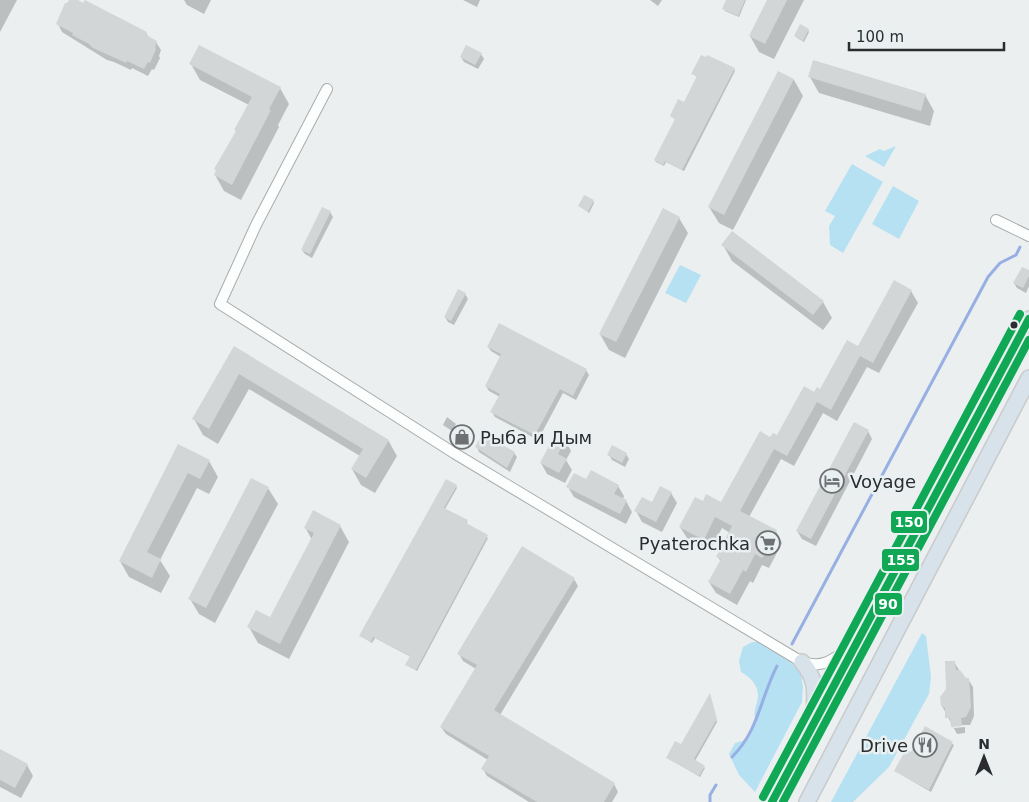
<svg xmlns="http://www.w3.org/2000/svg" width="1029" height="802" viewBox="0 0 1029 802" font-family="'DejaVu Sans',sans-serif">
<rect width="100%" height="100%" fill="#ebeff0"/>
<path fill="#b6e1f2" d="M896,146L884,167L865,156L880,149L884,151Z
M852,164L883,182L843,253L830,245L829,226L835,216L825,211Z
M893,186L919,201L899,239L872,224Z
M680,265L701,275L686,303L665,293Z
M922,633L926,636L931,677L929,694L889,767L853,802H831Z
M752,642H760L767,648L797,666L800,671L803,686L802,702L755,792L739,775L729,754L735,743L746,740L756,722C753,713 755,710 757,702C761,688 752,678 741,672L739,661L743,647Z"/>
<path fill="#0003" d="M0,0H17L0,32Z
M71,0H74L146,33L149,38L156,42L161,50L159,56L160,58L154,70L152,69L148,76L132,68L131,70L114,62L107,60L62,32L58,24Z
M184,0H211L204,14L187,5Z
M463,0H480L477,7Z
M650,0H662L658,6Z
M728,0H746L739,17L725,11L724,9Z
M769,0H804L774,59L759,52L750,36Z
M808,30L809,32L804,42L797,38L796,36Z
M481,54L484,59L478,69L464,62L461,57Z
M191,64L280,88L289,104L278,125L279,127L241,200L224,191L215,175L249,105L200,80Z
M734,69L735,71L684,171L666,162L664,166L656,162L655,160L676,120L671,116L684,103L697,77L693,74Z
M779,73L794,80L803,96L733,230L719,223L709,207Z
M810,77L925,95L934,111L930,126L819,93Z
M593,201L594,203L589,213L580,206Z
M330,212L333,217L312,258L305,254L302,250Z
M679,218L688,233L625,358L609,350L600,334Z
M723,245L823,302L832,318L823,330L732,261Z
M1029,272V286L1026,293L1017,288L1014,283Z
M894,282L911,291L918,303L879,373L867,367L837,421L823,413L794,466L781,459L749,517L776,531L782,543L769,568L762,565L753,583L750,581L737,605L716,593L709,582L721,562L718,557L730,533L722,528L710,550L687,538L680,527L703,502L722,503L771,439L777,437L814,393L821,390L858,347Z
M465,294L468,299L454,325L448,322L445,317Z
M488,347L586,370L589,375L576,400L563,393L538,440L495,417L492,412L500,397L489,391L486,386L501,357L491,351Z
M234,348L388,440L397,456L375,493L361,485L352,469L360,456L249,389L218,444L203,435L194,419Z
M447,417L456,424L452,431L443,425Z
M868,431L872,439L816,546L802,539L797,531Z
M565,440L571,451L566,460L572,470L565,483L547,474L541,463Z
M499,442L501,446L514,453L517,457L510,472L479,452L477,447Z
M179,446L209,461L218,477L209,494L197,488L160,560L170,576L161,593L129,577L120,561Z
M626,454L629,459L625,467L612,460L609,455Z
M252,480L268,488L278,504L215,623L199,614L190,599Z
M587,481L618,486L624,496L623,499L626,501L632,512L626,524L574,497L568,487Z
M456,486L457,488L445,509L467,521V525L488,538L417,671L407,665L411,657L375,638L372,643L361,636Z
M671,493L677,503L662,532L642,522L636,511L652,504Z
M340,526L349,542L289,659L258,643L249,627L271,619L312,540L305,527Z
M574,579L578,586L500,715L614,784L618,792L612,802H529L487,776L483,769L488,760L446,734L441,727L476,669L463,661L459,654Z
M954,662L965,679H968L973,687L974,716L970,725H954V728L965,727V733L957,734L942,706Z
M710,697L717,722L695,761L705,768L700,777L668,758L682,746Z
M925,728L954,745L931,792L895,771L911,754Z
M0,751L27,765L33,776L21,798L0,787Z"/>
<g fill="none" stroke-linecap="round" stroke-linejoin="round">
<path stroke="#97afe3" stroke-width="3" d="M792,644L988,277L1000,263L1016,255L1020,247
M732,757C759,730 760,699 777,666
M710,802V795L716,785"/>
</g>
<path fill="#d3d6d6" d="M69,0H78L83,3L85,0L147,32L146,35L157,41L155,48L156,49L150,63L148,62L144,69L127,61L126,63L93,48L89,44L72,35L73,33L56,24L65,3H67Z
M726,0H745L738,16L722,9Z
M767,0H787L765,44L749,36Z
M800,24L809,29L803,41L794,36Z
M199,45L281,87L269,109L271,110L232,185L214,175L216,170L214,169L236,131L234,130L252,97L189,64Z
M466,45L482,53L475,65L460,57Z
M701,55L706,57L707,55L735,68L682,170L665,161L663,165L654,160L675,119L670,116L678,99L684,102L697,76L691,74Z
M813,60L926,94L921,111L808,77Z
M778,71L794,79L724,215L708,207Z
M584,195L594,200L588,212L578,206Z
M322,207L331,211L310,254L301,250Z
M663,208L680,217L616,342L599,334Z
M732,231L824,301L813,315L721,245Z
M1022,267L1029,270V276L1023,288L1013,283Z
M894,280L912,290L873,363L860,356L831,410L817,402L787,456L774,449L740,511L777,530L762,558L755,554L746,572L743,570L730,594L708,582L721,559L716,557L732,526L715,517L704,540L679,527L695,497L703,501L706,494L721,502L760,431L770,437L773,433L777,435L804,386L814,392L817,387L820,389L847,340L858,346Z
M458,289L466,293L451,321L444,317Z
M499,323L587,369L573,396L560,389L535,435L490,412L500,394L485,386L501,354L487,347Z
M234,346L389,440L366,478L351,469L363,449L239,374L209,429L192,419Z
M854,422L869,430L811,539L796,531Z
M484,431L500,441L499,443L515,452L507,468L475,447Z
M555,434L566,439L558,454L567,459L559,473L540,463Z
M178,444L210,460L200,479L188,473L147,552L161,559L152,578L119,561Z
M612,445L627,453L622,463L607,455Z
M591,470L619,485L614,494L627,500L620,514L566,487L574,473L586,479Z
M251,478L269,487L206,608L188,599Z
M446,479L457,485L444,508L468,520L466,523L488,535L416,670L405,665L410,656L373,637L371,642L359,636Z
M660,486L672,492L656,522L634,511L642,497L652,502Z
M313,510L341,525L280,644L247,627L256,610L270,617L314,533L304,528Z
M522,546L575,578L494,710L615,783L604,802H537L481,769L489,756L440,727L477,665L457,654Z
M945,661H955L956,670H960L966,678H969L971,707L966,717L961,718L962,726L951,727L950,718H945V708L941,706L940,697L946,689Z
M710,693L717,719L694,759L705,766L699,776L666,758L675,741L681,744Z
M925,726L953,742L929,790L894,771L906,749L911,752Z
M0,749L28,764L15,788L0,780Z"/>
<g fill="none" stroke-linecap="round" stroke-linejoin="round">
<g stroke="#aaacad" stroke-width="12">
<path id="minor" d="M327,89L256,225L220,304L454,453L802,662C825,669 833,659 852,646
M996,220L1029,236"/>
</g>
<g stroke="#c9cbcb" stroke-width="18">
<path id="highway" d="M802,662C818,681 815,693 814,716
M772,802L855,644L1029,319
M807,802L1029,378"/>
</g>
<use href="#minor" stroke="#fcfdfd" stroke-width="10"/>
<use href="#highway" stroke="#d7e2eb" stroke-width="15"/>
<g stroke="#e9f0f2" stroke-width="11">
<path id="bus-1" d="M772,802L1029,319"/>
</g>
<g stroke="#e9f0f2" stroke-width="11">
<path id="bus-2" d="M783,802L1029,340"/>
</g>
<g stroke="#e9f0f2" stroke-width="11">
<path id="bus-3" d="M763,797L1020,314"/>
</g>
<use href="#bus-1" stroke="#10a855" stroke-width="8"/>
<use href="#bus-2" stroke="#10a855" stroke-width="8"/>
<use href="#bus-3" stroke="#10a855" stroke-width="8"/>
</g>
<defs>
<g id="shop-ring" transform="scale(1.25)"><circle r="9.5" fill="#e9f0f2" stroke="#6e7071" stroke-width="1.5"/><path d="M-5-2.5h2.3a2.7 3.5 0 0 1 5.4 0H5L5.5 6h-11ZM-1.5-2.5h3a1.5 2.3 0 0 0-3 0Z" fill="#6e7071"/></g>
<g id="hotel-ring" transform="scale(1.25)"><circle r="9.5" fill="#e9f0f2" stroke="#6e7071" stroke-width="1.5"/><path d="M-6-4.5h1.5V1H6V5H4.5V3h-9V5H-6ZM-4 0a1.8 1.8 0 1 1 3.6 0ZM.5 0V-2.5h3Q6-2.5 6 0Z" fill="#6e7071"/></g>
<g id="supermarket-ring" transform="scale(1.25)"><circle r="9.5" fill="#e9f0f2" stroke="#6e7071" stroke-width="1.5"/><path d="M-6-5.5h2.5l.6 2H6L4.5 2H-2.5L-4.4-4H-6ZM-1.5 3.2a1.3 1.3 0 1 0 .1 0ZM3 3.2a1.3 1.3 0 1 0 .1 0Z" fill="#6e7071"/></g>
<g id="restaurant-ring" transform="scale(1.25)"><circle r="9.5" fill="#e9f0f2" stroke="#6e7071" stroke-width="1.5"/><path d="M-5-6h1v4h1v-4h1v4h1v-4h1v5L-1.5 .5V6h-2V.5L-5-1ZM5-6V6H3V1.5H1.5Q1.5-4 5-6Z" fill="#6e7071"/></g>
</defs>
<g fill-rule="evenodd">
<use href="#shop-ring" x="462" y="437"/>
<use href="#hotel-ring" x="832" y="481"/>
<use href="#supermarket-ring" x="768" y="543"/>
<use href="#restaurant-ring" x="925" y="745"/>
</g>
<circle fill="#2a2c2d" stroke="#e9f0f2" stroke-width="2" cx="1014" cy="325" r="4.5"/>
<g text-anchor="middle" dominant-baseline="central" stroke-width="5" stroke-linejoin="round" paint-order="stroke">
<g font-size="18" fill="#2a2c2d" stroke="#e9f0f2" text-anchor="start">
<text x="480" y="437">Рыба и Дым</text>
<text x="850" y="481">Voyage</text>
<text x="750" y="543" text-anchor="end">Pyaterochka</text>
<text x="908" y="745" text-anchor="end">Drive</text>
</g>
</g>
<g stroke="#e9f0f2" stroke-width="2">
<rect x="890" y="510" width="38" height="24" rx="5" fill="#10a855"/>
<rect x="881" y="548" width="39" height="24" rx="5" fill="#10a855"/>
<rect x="874" y="592" width="29" height="24" rx="5" fill="#10a855"/>
</g>
<g font-size="14" text-anchor="middle" font-weight="bold" fill="#fff">
<text x="909" y="527">150</text>
<text x="901" y="565">155</text>
<text x="888" y="609">90</text>
</g>
<g transform="translate(984 757)" stroke="#e9f0f2" stroke-width="4" paint-order="stroke">
<path d="M0-4L9 19L0 12L-9 19Z" fill="#2a2c2d"/>
<text y="-8" font-size="14" font-weight="bold" text-anchor="middle" fill="#2a2c2d">N</text>
</g>
<path d="M849 42v8h155v-8" fill="none" stroke="#2a2c2d" stroke-width="2.5"/>
<text x="856" y="42" font-size="15" fill="#2a2c2d" stroke="#e9f0f2" stroke-width="4" paint-order="stroke">100 m</text>
</svg>
